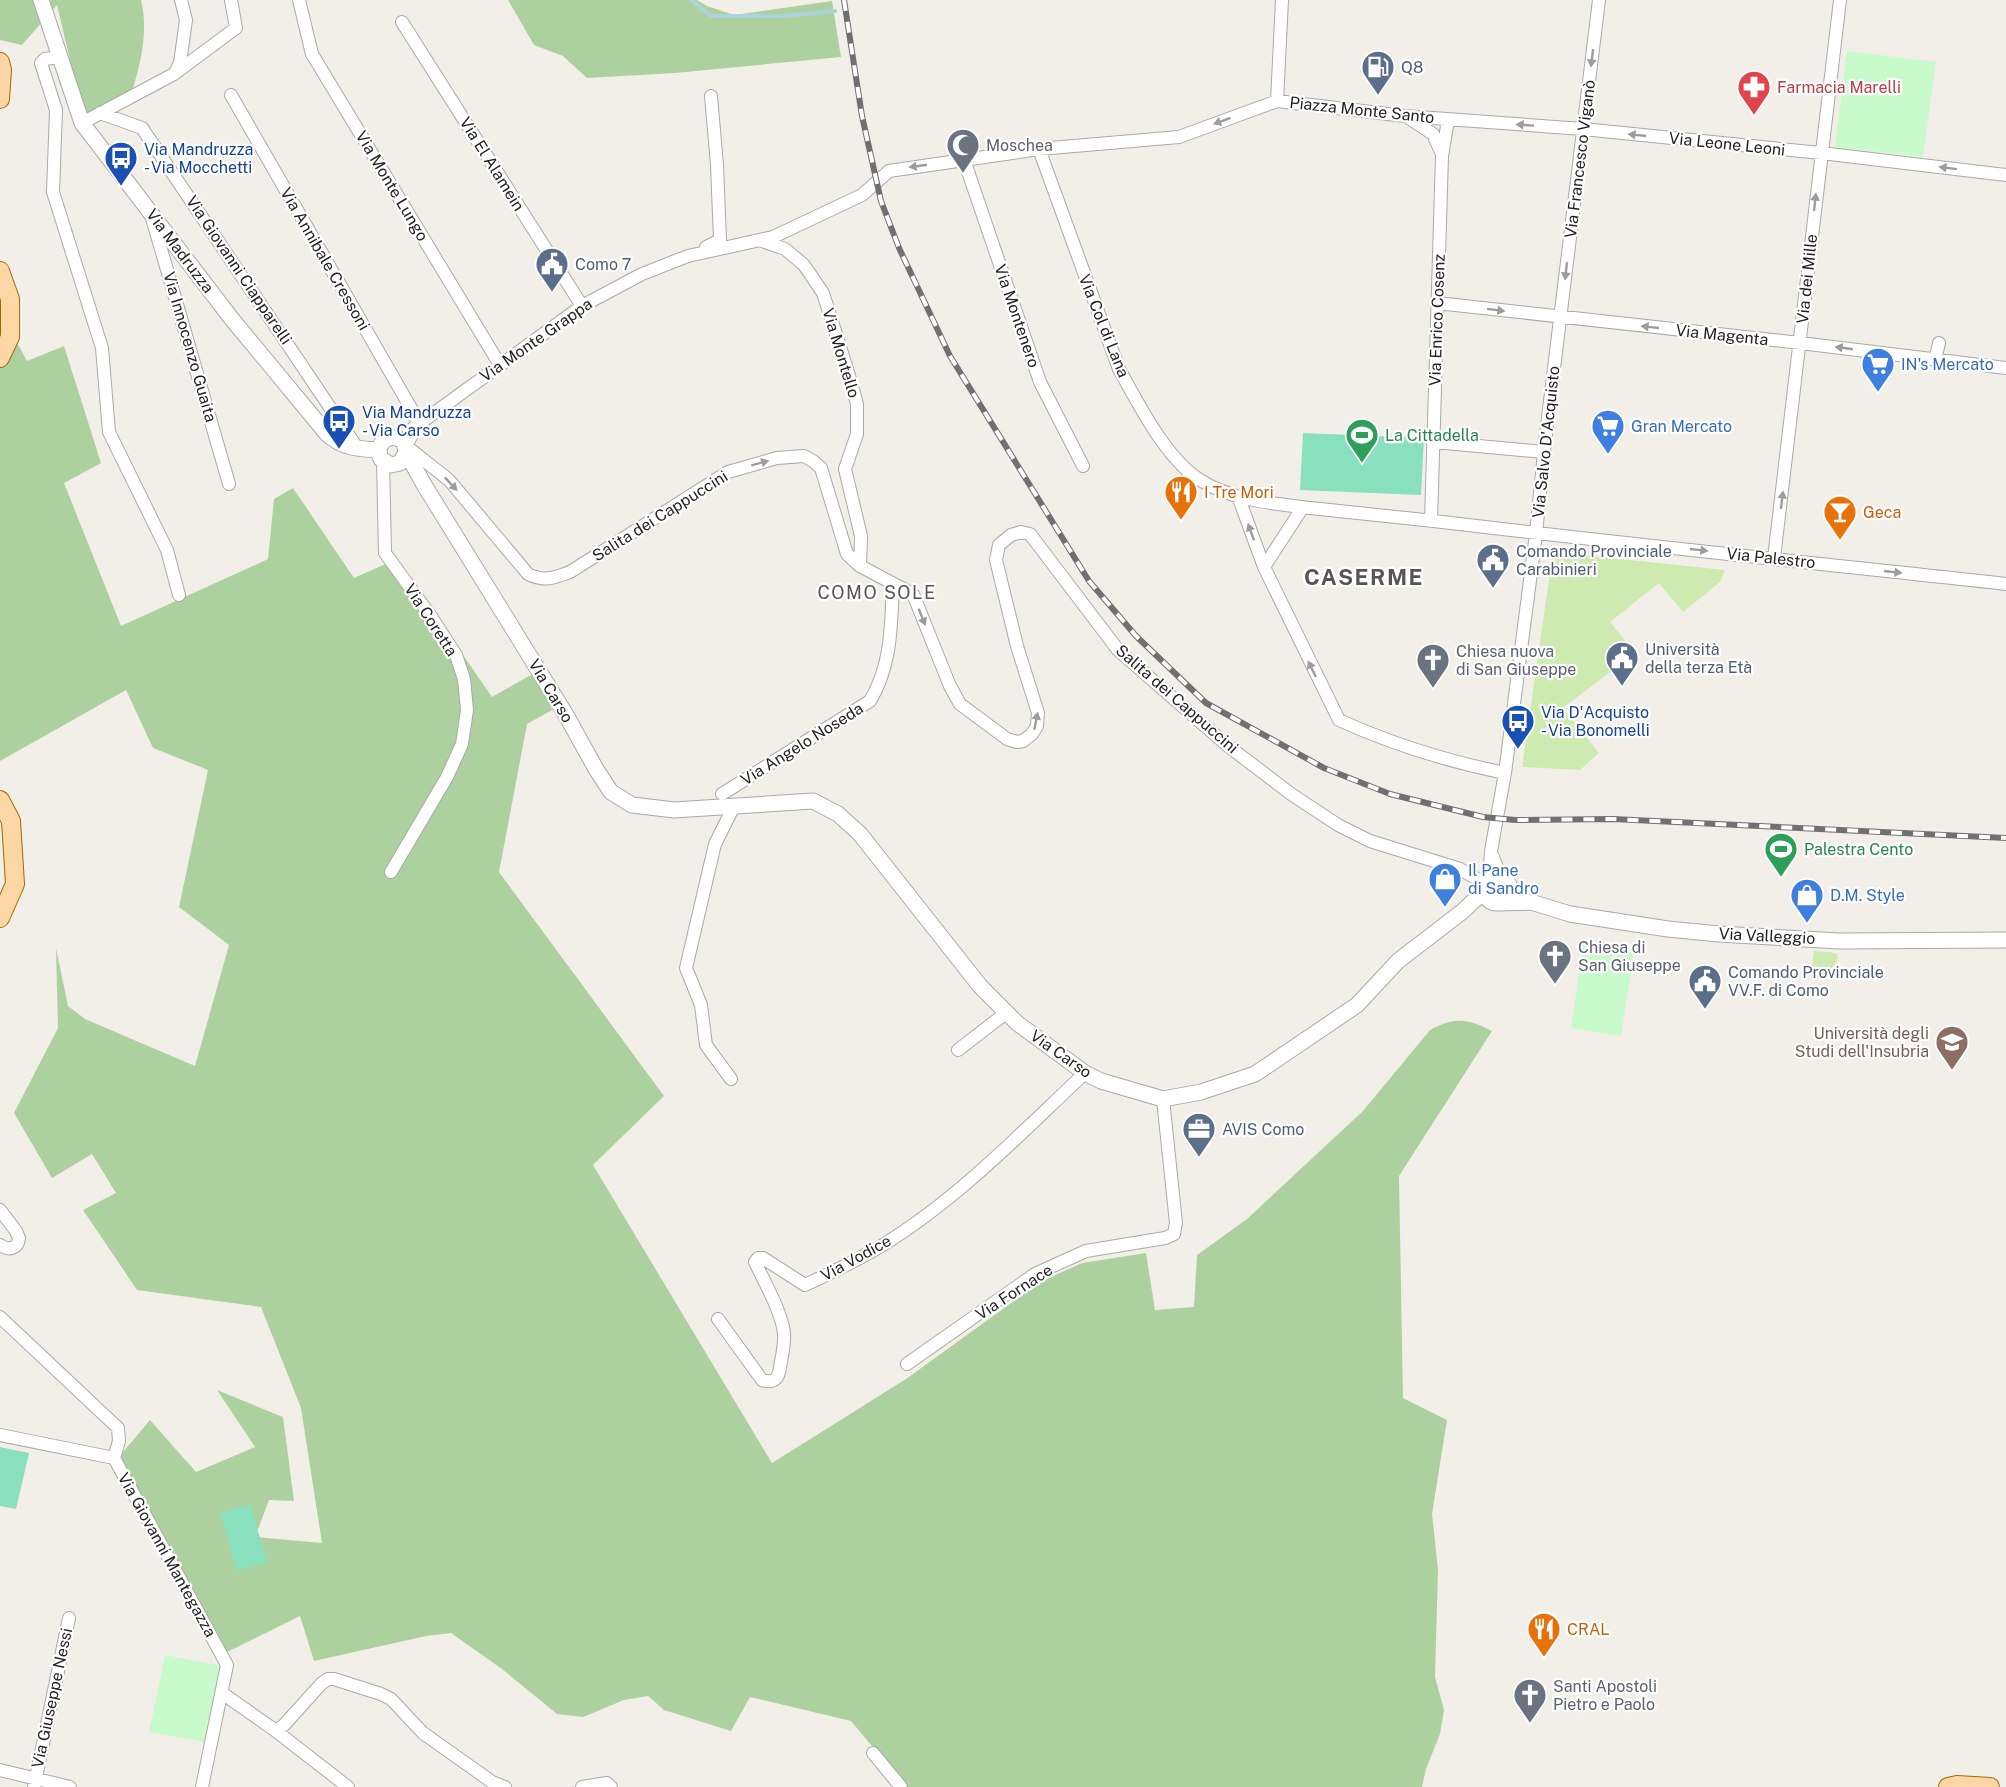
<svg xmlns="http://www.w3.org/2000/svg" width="2006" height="1787" viewBox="0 0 2006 1787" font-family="'Public Sans',sans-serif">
<rect width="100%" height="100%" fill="#f2efe9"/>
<path fill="#cdebb0" d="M1553,552L1725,570L1720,582L1683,612L1659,583L1610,622L1635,653L1563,708L1599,753L1580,770L1522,767Z
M1814,951L1830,952L1837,954L1838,958L1833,969L1812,967Z"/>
<path fill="#add19e" d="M0,0H141C149,33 140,66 130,98L83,115L57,5L22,45L0,40Z
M508,0H697L707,6L734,15L832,1L841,57L675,73L587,78L563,56L534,45Z
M0,311L27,361L64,346L101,463L64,483L121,626L268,559L274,499L293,488L354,578L397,559L492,697L536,672L552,710L527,724L499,872L664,1096L593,1165L772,1463L906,1379L1040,1282L1082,1263L1146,1253L1155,1310L1194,1307L1197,1255L1247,1219L1363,1111L1430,1030C1454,1017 1467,1018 1492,1031L1399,1176L1403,1398L1447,1420L1432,1514L1438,1570L1435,1677L1444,1710L1440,1734L1426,1769L1422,1787H906L851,1721L750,1697L731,1731L664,1710L648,1696L624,1700L583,1717L557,1714L502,1669L451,1633L426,1636L314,1661L300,1616L225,1653L119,1457L150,1420L196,1472L255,1447L217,1390L283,1417L294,1501L269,1500L255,1537L322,1543L301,1408L261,1307L137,1290L83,1210L116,1193L92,1154L52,1178L14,1113L58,1028L56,948L68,1006L85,1019L195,1066L229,945L179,907L208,770L153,748L126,690L0,761Z"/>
<path fill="#c8facc" d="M1847,51L1936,62L1923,157L1835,147Z
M1583,945L1634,952L1621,1036L1571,1028Z
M165,1655L227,1667L211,1743L149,1732Z"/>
<path fill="#88e0be" d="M1303,433L1424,438L1421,495L1300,490Z
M0,1447L29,1453L16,1509L0,1506Z
M250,1504L267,1562L237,1571L220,1513Z"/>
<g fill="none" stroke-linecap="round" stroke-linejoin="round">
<path stroke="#aad3df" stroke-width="4" d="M691,0L711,16H782L835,11"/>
<g stroke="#a9a9a9" stroke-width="14">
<path id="minor" d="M299,0L312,54L500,365
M402,22L582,306
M60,57L45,59L41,63L56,110L53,192L102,348L109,432L167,550L179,595
M175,73L180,63L186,20L181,0
M231,95L412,410L418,424
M1277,101L1282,0
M100,113L142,128L358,449
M1409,118L1433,134L1441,152
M82,123L174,74L236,28L231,0
M1039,149L1119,369C1138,403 1166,459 1200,480C1234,502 1280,504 1320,509C1358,513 1396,517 1434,521C1625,544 1815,563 2006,584
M964,160L1040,382L1083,466
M152,218L229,484
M762,241L785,249L804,265L823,293L848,372L857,404V434L845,469L861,536L860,566
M706,247L720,240L717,165L711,96
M1437,303L1800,343L2006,368
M1935,360L1939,343
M418,424L406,446L449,480L528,574C544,582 554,578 570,572L728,472L777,458L804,456L813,461L821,468L847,554L860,566L913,594L950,686L960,704L1007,739L1017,742L1023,741L1032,734L1037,726L1038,713L1017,646L996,560L999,545L1011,535L1021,532L1030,534L1118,650L1228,746L1291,794L1338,825L1370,841L1460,869L1486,884
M412,429L582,306L642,274L688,256L773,237L862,195L889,171L1039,149L1179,137L1277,101L1405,116L1583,129L1821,153L2006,175
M1434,442L1544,452
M383,461L385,553L430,615L456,655L464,679L467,710L462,744L447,777L391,872
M1238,496L1264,567
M1303,507L1264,567L1339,720C1394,745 1446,761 1505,773
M1431,521L1442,156L1448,120
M1774,558L1840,0
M722,794L870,701C892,665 891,624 893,584
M1493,857L1501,878
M1489,880L1491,851L1505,773L1536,534L1545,442L1599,0
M958,1050L1006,1013
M731,1079L706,1045L701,1005L686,968L715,844L734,806
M0,1210L16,1231L19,1238C18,1249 9,1251 0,1245
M0,1317L118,1428L119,1441L114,1458
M718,1319L762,1380C774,1384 779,1378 780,1367C782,1356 785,1343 784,1333C782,1313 764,1281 755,1262L758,1258H763L805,1285C833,1272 860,1259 886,1243C960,1197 1022,1132 1085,1073
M907,1364L1035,1274L1086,1251L1165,1238L1174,1234L1176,1223L1163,1099
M0,1435L114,1458
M114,1458L227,1665L202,1787
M222,1693L276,1731L348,1787
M276,1731L284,1725L321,1684L328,1679H334L381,1694L391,1699L423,1733L492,1782L505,1787
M873,1753L901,1787
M0,1770L70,1787
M34,1787L69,1618
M582,1787L607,1783L611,1787"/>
</g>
<g stroke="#a9a9a9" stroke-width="17">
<path id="tertiary" d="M41,0L82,123L231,318L327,434C343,448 358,449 378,450
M406,452L400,463L391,465L381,459C374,443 390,431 404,442L406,452L423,483L566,715L596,769L611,792L632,805L674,810L813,801L838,814L860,834L980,986L1017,1023L1085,1073L1101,1081L1163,1099L1201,1092L1255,1074L1357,1005L1398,961L1463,911L1484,891
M1484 890a13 13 0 1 1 26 0a13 13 0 1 1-26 0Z
M1499,903L1531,902L1570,914L1668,929L1719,934L1839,941L2006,940"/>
</g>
<g stroke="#a06b00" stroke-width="20">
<path id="primary" d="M0,62L2,70L0,99
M0,271L10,299V337L0,358
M0,800L11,821L15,884L0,918
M1948,1787L1957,1785L1990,1787"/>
</g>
<use href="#minor" stroke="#fff" stroke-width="12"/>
<use href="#tertiary" stroke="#fff" stroke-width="15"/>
<use href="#primary" stroke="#fcd6a4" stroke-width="18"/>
<g stroke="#707070" stroke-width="6">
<path id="rail" d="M844,0L862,116L881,201L899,248L950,356L1089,581L1136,636L1206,703L1324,768L1390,794L1483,817L1515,820L1613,819L2006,838"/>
</g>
<use href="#rail" stroke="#fff" stroke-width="4" stroke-dasharray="11" stroke-linecap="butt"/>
</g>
<defs><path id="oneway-solid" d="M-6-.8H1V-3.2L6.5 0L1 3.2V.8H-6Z" transform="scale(1.5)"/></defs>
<g fill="#9c9c9c">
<use href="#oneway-solid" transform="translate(1592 58) rotate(97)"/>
<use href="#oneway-solid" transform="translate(1222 121) rotate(160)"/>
<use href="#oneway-solid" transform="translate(1525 125) rotate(-176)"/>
<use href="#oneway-solid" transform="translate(1637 135) rotate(-174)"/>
<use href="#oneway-solid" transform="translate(918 166) rotate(172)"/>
<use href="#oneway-solid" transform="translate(1948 168) rotate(-173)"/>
<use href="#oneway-solid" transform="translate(1815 202) rotate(-84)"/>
<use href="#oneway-solid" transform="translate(1566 271) rotate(96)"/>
<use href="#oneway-solid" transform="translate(1496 310) rotate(7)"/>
<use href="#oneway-solid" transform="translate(1650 327) rotate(-174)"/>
<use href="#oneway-solid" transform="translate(1844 348) rotate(-172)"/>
<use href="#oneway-solid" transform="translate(760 463) rotate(-15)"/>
<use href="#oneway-solid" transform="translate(451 484) rotate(47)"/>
<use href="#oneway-solid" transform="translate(1782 500) rotate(-83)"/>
<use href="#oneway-solid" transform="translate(1251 532) rotate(-110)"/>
<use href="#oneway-solid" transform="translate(1699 550) rotate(6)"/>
<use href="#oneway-solid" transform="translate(1893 572) rotate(6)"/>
<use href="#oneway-solid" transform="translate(922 617) rotate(68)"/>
<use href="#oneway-solid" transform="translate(1312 669) rotate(-116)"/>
<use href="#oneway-solid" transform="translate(1036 721) rotate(-79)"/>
</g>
<defs>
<g id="fuel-pin" transform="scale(1.725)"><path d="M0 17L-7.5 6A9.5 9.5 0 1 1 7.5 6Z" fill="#5c6f8a" stroke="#fff"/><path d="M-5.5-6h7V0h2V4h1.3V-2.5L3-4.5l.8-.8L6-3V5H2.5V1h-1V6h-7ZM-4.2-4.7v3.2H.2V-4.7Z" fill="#fff"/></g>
<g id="pharmacy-pin" transform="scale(1.725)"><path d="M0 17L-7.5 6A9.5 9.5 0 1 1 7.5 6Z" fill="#e0444e" stroke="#fff"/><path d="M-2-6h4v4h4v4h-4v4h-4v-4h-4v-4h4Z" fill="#fff"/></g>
<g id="mosque-pin" transform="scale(1.725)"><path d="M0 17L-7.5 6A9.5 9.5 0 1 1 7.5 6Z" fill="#6b7280" stroke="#fff"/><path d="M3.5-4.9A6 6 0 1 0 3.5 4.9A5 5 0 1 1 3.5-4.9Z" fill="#fff"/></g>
<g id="bus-pin" transform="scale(1.725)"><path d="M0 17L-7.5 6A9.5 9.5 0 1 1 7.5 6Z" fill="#1a4fb4" stroke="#fff"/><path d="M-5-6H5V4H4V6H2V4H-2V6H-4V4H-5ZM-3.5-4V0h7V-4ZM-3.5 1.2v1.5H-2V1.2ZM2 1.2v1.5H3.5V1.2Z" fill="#fff"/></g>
<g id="civic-pin" transform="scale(1.725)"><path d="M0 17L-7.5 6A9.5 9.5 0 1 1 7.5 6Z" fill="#5c6f8a" stroke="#fff"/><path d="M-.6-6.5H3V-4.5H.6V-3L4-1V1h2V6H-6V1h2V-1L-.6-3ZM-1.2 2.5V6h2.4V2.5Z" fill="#fff"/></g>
<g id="supermarket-pin" transform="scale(1.725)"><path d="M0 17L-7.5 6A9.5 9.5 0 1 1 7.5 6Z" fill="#3f7fe0" stroke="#fff"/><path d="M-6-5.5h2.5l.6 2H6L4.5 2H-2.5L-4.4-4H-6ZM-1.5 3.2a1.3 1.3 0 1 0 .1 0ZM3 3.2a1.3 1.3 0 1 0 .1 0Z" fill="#fff"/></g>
<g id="stadium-pin" transform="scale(1.725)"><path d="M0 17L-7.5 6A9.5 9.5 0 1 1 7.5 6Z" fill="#2e9e5b" stroke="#fff"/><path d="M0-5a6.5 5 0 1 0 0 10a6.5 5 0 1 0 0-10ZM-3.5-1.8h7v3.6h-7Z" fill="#fff"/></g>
<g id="restaurant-pin" transform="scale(1.725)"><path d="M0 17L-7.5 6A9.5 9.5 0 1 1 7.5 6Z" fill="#e8710a" stroke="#fff"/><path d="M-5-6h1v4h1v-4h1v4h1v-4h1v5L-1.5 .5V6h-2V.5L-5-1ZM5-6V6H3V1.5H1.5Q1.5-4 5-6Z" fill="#fff"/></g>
<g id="bar-pin" transform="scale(1.725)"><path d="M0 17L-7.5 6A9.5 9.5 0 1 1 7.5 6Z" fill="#e8710a" stroke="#fff"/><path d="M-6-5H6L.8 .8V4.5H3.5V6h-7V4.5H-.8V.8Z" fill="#fff"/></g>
<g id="church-pin" transform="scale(1.725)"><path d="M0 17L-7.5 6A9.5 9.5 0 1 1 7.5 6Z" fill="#6b7280" stroke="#fff"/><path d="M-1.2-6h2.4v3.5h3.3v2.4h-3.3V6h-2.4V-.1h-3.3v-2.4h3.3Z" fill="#fff"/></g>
<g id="shop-pin" transform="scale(1.725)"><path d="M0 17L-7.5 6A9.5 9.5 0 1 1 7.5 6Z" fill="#3f7fe0" stroke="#fff"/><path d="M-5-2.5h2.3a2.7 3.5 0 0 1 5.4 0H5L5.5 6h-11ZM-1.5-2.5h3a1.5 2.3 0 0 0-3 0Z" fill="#fff"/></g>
<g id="university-pin" transform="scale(1.725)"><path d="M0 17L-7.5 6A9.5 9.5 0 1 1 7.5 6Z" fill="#8d6e63" stroke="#fff"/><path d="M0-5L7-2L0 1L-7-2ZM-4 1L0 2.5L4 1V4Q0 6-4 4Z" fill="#fff"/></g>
<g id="office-pin" transform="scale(1.725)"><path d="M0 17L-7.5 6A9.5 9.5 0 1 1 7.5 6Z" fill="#5c6f8a" stroke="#fff"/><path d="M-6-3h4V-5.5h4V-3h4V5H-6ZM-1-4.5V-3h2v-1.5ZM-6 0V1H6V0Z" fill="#fff"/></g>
</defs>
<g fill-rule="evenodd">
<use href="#fuel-pin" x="1378" y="67"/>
<use href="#pharmacy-pin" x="1754" y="87"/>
<use href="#mosque-pin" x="963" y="145"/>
<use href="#bus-pin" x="121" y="158"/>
<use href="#civic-pin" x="552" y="264"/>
<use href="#supermarket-pin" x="1878" y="364"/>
<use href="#bus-pin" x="339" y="421"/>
<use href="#supermarket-pin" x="1608" y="426"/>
<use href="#stadium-pin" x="1362" y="435"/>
<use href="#restaurant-pin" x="1181" y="492"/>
<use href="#bar-pin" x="1840" y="512"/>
<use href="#civic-pin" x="1493" y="560"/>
<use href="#civic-pin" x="1622" y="658"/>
<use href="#church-pin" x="1433" y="660"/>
<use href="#bus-pin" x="1518" y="721"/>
<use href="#stadium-pin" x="1781" y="849"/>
<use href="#shop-pin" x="1445" y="879"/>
<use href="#shop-pin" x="1807" y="895"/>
<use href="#church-pin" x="1555" y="956"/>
<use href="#civic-pin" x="1705" y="981"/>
<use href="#university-pin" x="1952" y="1042"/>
<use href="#office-pin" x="1199" y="1129"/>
<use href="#restaurant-pin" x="1544" y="1629"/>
<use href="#church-pin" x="1530" y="1695"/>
</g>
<g text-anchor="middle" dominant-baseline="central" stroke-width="4.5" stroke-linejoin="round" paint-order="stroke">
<g font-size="16" fill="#4e5e75" stroke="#fff" text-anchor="start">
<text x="1401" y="67">Q8</text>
<text x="575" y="264">Como 7</text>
<text x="1516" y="551">Comando Provinciale<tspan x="1516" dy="18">Carabinieri</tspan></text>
<text x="1645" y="649">Università<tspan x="1645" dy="18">della terza Età</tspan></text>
<text x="1728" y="972">Comando Provinciale<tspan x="1728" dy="18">VV.F. di Como</tspan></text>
<text x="1222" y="1129">AVIS Como</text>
</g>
<g font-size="16" fill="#be3a42" stroke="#fff" text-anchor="start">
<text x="1777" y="87">Farmacia Marelli</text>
</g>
<g font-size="16" fill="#222" stroke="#fff">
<text transform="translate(1362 110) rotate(6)">Piazza Monte Santo</text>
<text transform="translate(1727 144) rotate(6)">Via Leone Leoni</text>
<text transform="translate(1580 159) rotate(-83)">Via Francesco Viganò</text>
<text transform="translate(492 164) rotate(58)">Via El Alamein</text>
<text transform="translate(392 186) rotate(59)">Via Monte Lungo</text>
<text transform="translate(180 251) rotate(53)">Via Madruzza</text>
<text transform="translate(325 259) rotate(60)">Via Annibale Cressoni</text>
<text transform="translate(239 270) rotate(56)">Via Giovanni Ciapparelli</text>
<text transform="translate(1807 279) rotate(-84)">Via dei Mille</text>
<text transform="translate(1017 316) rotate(71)">Via Montenero</text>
<text transform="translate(1437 320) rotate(-88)">Via Enrico Cosenz</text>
<text transform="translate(1104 326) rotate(68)">Via Col di Lana</text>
<text transform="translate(1722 335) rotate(6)">Via Magenta</text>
<text transform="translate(536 340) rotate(-35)">Via Monte Grappa</text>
<text transform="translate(190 347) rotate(74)">Via Innocenzo Guaita</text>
<text transform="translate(841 353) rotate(73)">Via Montello</text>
<text transform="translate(1546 442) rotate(-84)">Via Salvo D'Acquisto</text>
<text transform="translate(660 516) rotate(-32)">Salita dei Cappuccini</text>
<text transform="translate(1771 558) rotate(6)">Via Palestro</text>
<text transform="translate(431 620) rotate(57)">Via Coretta</text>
<text transform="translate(551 691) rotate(59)">Via Carso</text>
<text transform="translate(1177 699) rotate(41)">Salita dei Cappuccini</text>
<text transform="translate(802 744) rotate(-32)">Via Angelo Noseda</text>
<text transform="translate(1767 936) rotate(3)">Via Valleggio</text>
<text transform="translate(1061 1054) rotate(35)">Via Carso</text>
<text transform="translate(856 1258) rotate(-29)">Via Vodice</text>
<text transform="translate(1014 1292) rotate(-33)">Via Fornace</text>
<text transform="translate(167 1555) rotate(61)">Via Giovanni Mantegazza</text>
<text transform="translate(52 1698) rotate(-78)">Via Giuseppe Nessi</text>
</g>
<g font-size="16" fill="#5b616d" stroke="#fff" text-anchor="start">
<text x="986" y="145">Moschea</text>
<text x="1456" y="651">Chiesa nuova<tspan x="1456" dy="18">di San Giuseppe</tspan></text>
<text x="1578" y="947">Chiesa di<tspan x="1578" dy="18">San Giuseppe</tspan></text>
<text x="1553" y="1686">Santi Apostoli<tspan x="1553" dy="18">Pietro e Paolo</tspan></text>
</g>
<g font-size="16" fill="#164399" stroke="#fff" text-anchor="start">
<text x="144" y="149">Via Mandruzza<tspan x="144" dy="18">- Via Mocchetti</tspan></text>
<text x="362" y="412">Via Mandruzza<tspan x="362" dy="18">- Via Carso</tspan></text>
<text x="1541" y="712">Via D'Acquisto<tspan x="1541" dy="18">- Via Bonomelli</tspan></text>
</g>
<g font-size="16" fill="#366cbe" stroke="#fff" text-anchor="start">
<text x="1901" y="364">IN's Mercato</text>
<text x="1631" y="426">Gran Mercato</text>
<text x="1468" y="870">Il Pane<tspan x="1468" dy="18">di Sandro</tspan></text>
<text x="1830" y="895">D.M. Style</text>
</g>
<g font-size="16" fill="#27864d" stroke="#fff" text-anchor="start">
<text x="1385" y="435">La Cittadella</text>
<text x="1804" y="849">Palestra Cento</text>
</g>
<g font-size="16" fill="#c56008" stroke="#fff" text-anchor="start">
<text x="1204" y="492">I Tre Mori</text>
<text x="1863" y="512">Geca</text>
<text x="1567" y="1629">CRAL</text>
</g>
<g font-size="16" fill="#785e54" stroke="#fff" text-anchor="end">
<text x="1929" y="1033">Università degli<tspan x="1929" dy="18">Studi dell'Insubria</tspan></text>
</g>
<g font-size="18" letter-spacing="1.5" fill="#555" stroke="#fff">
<text x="877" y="592">COMO SOLE</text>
</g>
<g font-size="22" font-weight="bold" letter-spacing="1.5" fill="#555" stroke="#fff">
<text x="1364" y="577">CASERME</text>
</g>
</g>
</svg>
